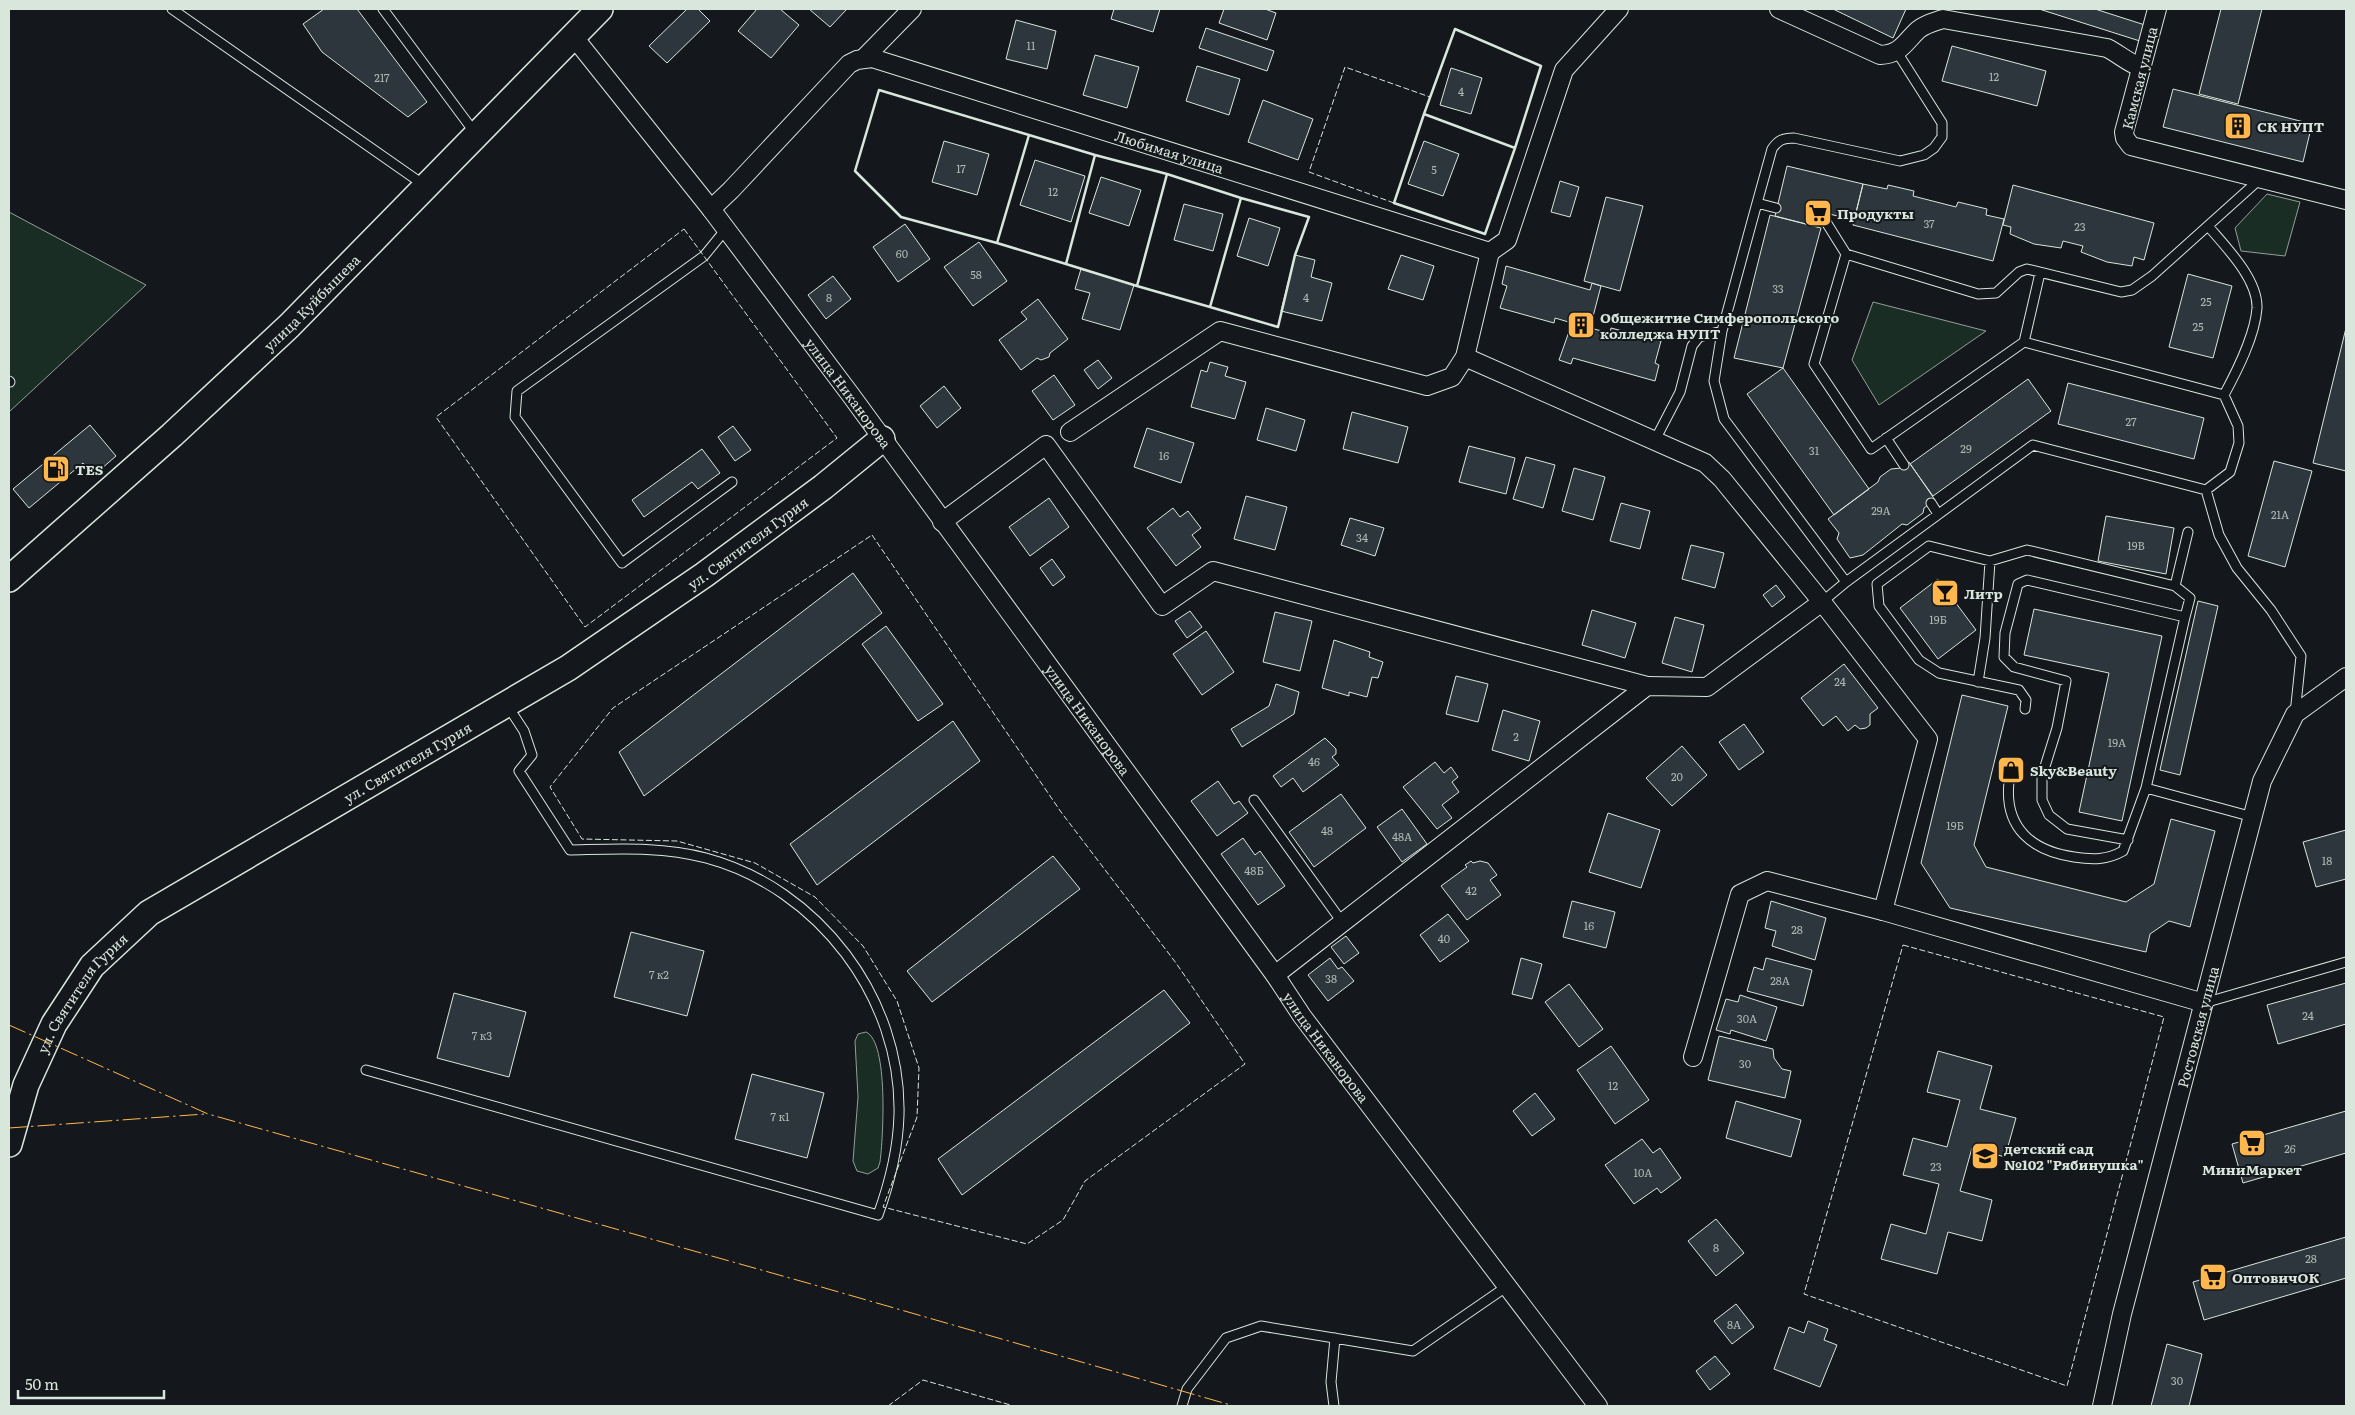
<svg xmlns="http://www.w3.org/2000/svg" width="2355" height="1415" viewBox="0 0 2355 1415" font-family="Literata,serif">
<rect width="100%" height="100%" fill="#14181c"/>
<path fill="#1a2d24" stroke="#939e99" d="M2267,194L2300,202L2285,256L2241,251L2235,228Z
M9,212L146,285L9,412Z
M1873,302L1986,331L1879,405L1852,360Z
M866,1032C889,1042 883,1140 880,1162L878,1168L868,1174L857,1171L853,1161L858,1097L855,1041L858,1034Z"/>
<path fill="#2c363c" stroke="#d8e6dc" d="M324,9H357L427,102L408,117L322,52L303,24Z
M687,9H698L710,21L667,63L649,46Z
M757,9H780L799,25L771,58L738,31Z
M809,9H847L830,27Z
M1114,9H1160L1153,32L1111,19Z
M1224,9H1265L1276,13L1267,40L1219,23Z
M1833,9H1906L1893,38Z
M2039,9H2095L2148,26L2143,42Z
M2221,9H2262L2238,104L2199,94Z
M1016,20L1056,31L1047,69L1006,59Z
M1206,28L1274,51L1267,71L1199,48Z
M1952,46L2046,71L2037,106L1942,81Z
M1095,55L1139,67L1127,108L1083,95Z
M1197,66L1240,79L1229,115L1186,101Z
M1451,68L1482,78L1471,114L1440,105Z
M2173,89L2312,124L2303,162L2163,127Z
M1263,100L1313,119L1298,160L1248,142Z
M944,141L989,154L977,195L932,182Z
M1424,141L1459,154L1443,196L1408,184Z
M1035,160L1085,176L1071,222L1020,205Z
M1787,166L1863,184L1854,220L1821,212L1818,227L1775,216Z
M1101,177L1141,190L1129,226L1089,213Z
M1560,181L1579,187L1570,217L1551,212Z
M1863,184L1887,189L1888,185L1914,191L1913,196L1956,207L1958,202L1987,209L1986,215L2004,219L1993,261L1853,225Z
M2013,185L2154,223L2144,260L2134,257L2132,266L2107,262L2081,252L2083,246L2063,241L2061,248L2034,244L2010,234L2011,227L2003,225Z
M1606,197L1643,206L1620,291L1584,281Z
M1184,204L1223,214L1213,251L1174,240Z
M1770,215L1821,228L1783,368L1734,358Z
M1249,218L1280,228L1268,266L1237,256Z
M905,224L930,259L898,282L873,247Z
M979,242L1007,281L973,306L944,267Z
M1295,255L1315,260L1311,277L1332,283L1322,321L1281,311Z
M1401,255L1434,266L1423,300L1388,289Z
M1506,266L1590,290L1592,283L1601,286L1590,328L1610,333L1611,328L1661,341L1655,363L1659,365L1655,381L1573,358L1571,364L1559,360L1572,323L1555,318L1554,323L1500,308L1507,286L1502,284Z
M1081,269L1134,285L1120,330L1082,319L1090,293L1075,289Z
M2188,274L2232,286L2213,358L2169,347Z
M833,276L851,299L826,319L808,295Z
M1038,299L1068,339L1050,353L1049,357L1041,360L1037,358L1021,370L999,340L1027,319L1021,312Z
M2346,328V471L2313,463Z
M1098,360L1112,378L1098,389L1084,370Z
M1210,362L1228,367L1225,376L1246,382L1235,419L1191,407L1201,370L1207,372Z
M1783,368L1869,489L1834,515L1747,394Z
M1054,375L1075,405L1053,420L1032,391Z
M2028,379L2051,411L1933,496L1910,464Z
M2068,383L2204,418L2194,459L2058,424Z
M944,386L961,408L937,428L920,406Z
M1266,408L1305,420L1296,451L1257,440Z
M1352,412L1408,427L1398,463L1343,449Z
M90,425L116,456L93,476L83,463L29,508L13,489Z
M733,426L751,450L735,461L718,437Z
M1147,428L1194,443L1181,483L1134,467Z
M1469,446L1515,458L1506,494L1459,482Z
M702,449L720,473L698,489L692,482L644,517L632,500Z
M1526,457L1555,465L1543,508L1513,499Z
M2274,461L2312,471L2285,567L2248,556Z
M1909,462L1935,500L1924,508L1923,513L1907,525L1902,524L1863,555L1850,558L1837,539L1839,533L1828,519L1878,482L1880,477L1891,469L1901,468Z
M1574,468L1605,477L1593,520L1562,511Z
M1246,496L1287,507L1275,550L1234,539Z
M1049,498L1069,527L1030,556L1009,527Z
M1621,503L1650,511L1640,549L1610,541Z
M1173,508L1180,517L1188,511L1201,528L1192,535L1201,547L1176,566L1147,528Z
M2106,516L2174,528L2166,574L2098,561Z
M1350,518L1384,528L1375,556L1341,545Z
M1691,545L1724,553L1715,588L1682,579Z
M1052,559L1065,577L1053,586L1040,568Z
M853,573L882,613L644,796L619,752Z
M1938,579L1976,630L1938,659L1900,608Z
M1776,585L1785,597L1772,607L1763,595Z
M2198,601L2218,606L2180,775L2160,770Z
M2034,609L2162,636L2122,821L2079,812L2109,673L2024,655Z
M1592,610L1636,623L1625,658L1582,645Z
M1190,611L1202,627L1187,638L1175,621Z
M1275,612L1312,621L1300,671L1263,662Z
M1675,617L1704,625L1692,672L1662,663Z
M886,626L943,704L918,721L862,644Z
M1206,631L1234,672L1202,695L1173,654Z
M1334,640L1370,652L1369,657L1383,662L1378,678L1372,677L1367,697L1349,692V696L1322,688Z
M1844,664L1878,708L1870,714V725L1866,728L1860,729L1855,725L1848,731L1836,716L1823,726L1801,698Z
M1456,676L1488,684L1478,722L1446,714Z
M1276,684L1299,692L1294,714L1242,747L1231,729L1269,706Z
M1962,695L2008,706L1974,845L1986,867L2126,902L2154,884L2171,819L2215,831L2190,927L2169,921L2150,934L2146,952L1950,908L1921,863Z
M1503,710L1540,721L1529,761L1492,750Z
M953,721L980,761L817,885L790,844Z
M1744,724L1764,752L1739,770L1719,742Z
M1325,738L1336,749V754L1332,757L1339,765L1303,792L1293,778L1281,787L1273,776Z
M1682,746L1707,775L1672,806L1646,778Z
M1435,762L1444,773L1451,767L1458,777L1452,782L1459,792L1442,805L1452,818L1437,829L1403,787Z
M1218,781L1234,804L1239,801L1248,813L1217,836L1191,801Z
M1341,794L1366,828L1314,867L1289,832Z
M1402,809L1427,844L1402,862L1377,827Z
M1608,813L1660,830L1641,888L1589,872Z
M2346,830V879L2316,887L2303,842Z
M1243,838L1255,855L1260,851L1285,886L1258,905L1221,854Z
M1053,856L1080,889L932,1002L907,971Z
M1471,861L1473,863L1480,861L1488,863L1497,875L1490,880L1501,895L1467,920L1441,886L1467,867L1465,865Z
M1572,901L1615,912L1606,948L1563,937Z
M1771,901L1826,918L1815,960L1772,946L1776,931L1765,928Z
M1448,914L1469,941L1440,962L1420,935Z
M631,932L704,951L687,1016L614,997Z
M1346,936L1359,953L1344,964L1331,947Z
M1330,958L1338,969L1342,967L1354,981L1328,1001L1308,975Z
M1521,958L1542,964L1532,999L1512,994Z
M1766,958L1812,970L1803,1006L1747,991L1754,967L1763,970Z
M2346,983V1024L2278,1044L2267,1005Z
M1569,984L1603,1029L1579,1047L1545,1002Z
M1164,990L1190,1023L962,1195L938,1159Z
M454,993L526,1012L509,1077L437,1058Z
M1740,995L1777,1007L1766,1041L1731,1030L1730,1034L1716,1030L1726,999L1738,1002Z
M1719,1036L1773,1049L1774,1058L1782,1069L1791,1071L1785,1098L1708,1080Z
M1611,1046L1649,1100L1615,1124L1577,1070Z
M1938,1051L1992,1066L1980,1109L2016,1118L2005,1157L1972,1148L1960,1191L1992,1200L1982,1241L1948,1232L1937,1274L1881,1259L1891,1224L1926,1234L1939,1184L1903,1175L1913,1138L1947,1147L1960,1100L1927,1092Z
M752,1074L824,1093L807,1158L735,1139Z
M1535,1093L1555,1119L1532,1136L1513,1111Z
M1736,1101L1801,1120L1791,1157L1726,1138Z
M2346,1111V1153L2243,1183L2232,1144Z
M1642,1139L1653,1153L1660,1148L1681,1178L1661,1193L1657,1188L1634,1204L1605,1165Z
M1716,1219L1744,1253L1716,1276L1688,1241Z
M2346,1237V1278L2204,1320L2193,1282Z
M1736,1304L1754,1327L1732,1344L1714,1321Z
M1808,1321L1828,1329L1824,1340L1837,1345L1820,1387L1774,1369L1789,1327L1804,1333Z
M2167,1344L2202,1354L2189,1406H2151Z
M1715,1356L1730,1374L1710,1390L1696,1371Z"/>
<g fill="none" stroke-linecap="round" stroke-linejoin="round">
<g stroke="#d8e6dc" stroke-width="11">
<path id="lane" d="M172,9L424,185
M383,9L475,133
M1757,203L1772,149C1778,140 1783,138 1794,138L1900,161L1924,155L1934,148L1942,137V123L1897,52
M1776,208L1757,203L1722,331L1714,381L1724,419L1846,582L1822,602
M1819,220L1826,222L1846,254
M726,229L704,256L517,391L515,417L622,563L732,482
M2040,273L2024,342L1871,449L1814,364L1846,254L1978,294L1996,293L2019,272L2027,269L2121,292L2132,290L2152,276L2260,179
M2024,342L2224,395C2237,371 2255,336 2257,308C2258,279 2225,246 2208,226
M9,381L10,382
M1886,438L1904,465
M1654,442L1680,392L1692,346L1699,337L1722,331
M2206,490L2230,472L2239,443L2238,426L2224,395
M1931,503L1938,514
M1846,582L2033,445L2206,490L2219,535L2237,568L2271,610L2301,656L2295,714
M2185,617L2190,598L2175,586L2188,532
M1978,682L1985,638L1990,561
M2025,709L2026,700L2019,690L1939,673L1919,660L1879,606L1877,584L1929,546L1990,561L2027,550L2175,586
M2009,782C2004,828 2032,851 2074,857C2093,860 2107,860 2123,851L2146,788L2253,817
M1254,800L1342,922
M2128,840L2067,829L2049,815L2042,800V776L2057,728L2066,681L2014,667L2004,657L2005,633L2018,584L2027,580L2185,617L2146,788
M2204,1003L2346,962
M366,1070L878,1215C890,1182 898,1150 899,1115C902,998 818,888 706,858C661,846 616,849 570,850L519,771L532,755L524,731L507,705
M1182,1406L1187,1389L1226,1338L1261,1326L1413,1351L1506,1287
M1334,1406L1331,1382L1335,1338"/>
</g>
<g stroke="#d8e6dc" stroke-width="20">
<g id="street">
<path d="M1779,9L1880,55C1901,54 1904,43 1918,30C1925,24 1934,22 1943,19L2107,48C2119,54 2127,62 2140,67"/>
<path d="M2157,9L2124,132L2125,138L2131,146L2346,200"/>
<path id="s1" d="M573,36L711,209L850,394L1275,975L1302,1016L1598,1406"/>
<path d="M864,58L912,9"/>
<path id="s2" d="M711,209L731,190L849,64L857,60L872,58L1490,252"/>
<path d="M1465,357L1705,463L1722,479L1822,602L1928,739L1883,911"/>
<path d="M1070,432L1220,331L1427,386L1452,377L1465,357L1490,252L1507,240L1564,70L1619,9"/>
<path d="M942,522L1046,445L1162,606L1213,571L1647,686"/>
<path d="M1275,975L1647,686L1707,687L1822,602"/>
<path d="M1693,1057L1740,894L1767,881L1883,911L2204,1003"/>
<path id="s3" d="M2102,1406L2122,1314L2262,781L2295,714L2346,677"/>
</g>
</g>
<g stroke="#d8e6dc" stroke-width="28">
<g id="secondary">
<path id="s4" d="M9,579L172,435L289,326L600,9"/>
<path id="s5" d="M9,1144L26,1085L54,1024L92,966L149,913L568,668L704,575L823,487L882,439"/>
</g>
</g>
<use href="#lane" stroke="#14181c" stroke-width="9"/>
<use href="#street" stroke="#14181c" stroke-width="18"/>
<use href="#secondary" stroke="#14181c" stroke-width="25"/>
<path stroke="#d8e6dc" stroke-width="1" stroke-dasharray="6 2.5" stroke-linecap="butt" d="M1394,203L1309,172L1345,67L1430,97
M684,229L837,438L585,627L436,417Z
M872,535L1061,812L1176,963L1245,1064L1085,1181L1063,1220L1027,1244L883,1207L917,1117L919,1068L897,1001L863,946L815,897L755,863L677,841L582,839L550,787L613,708Z
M1903,945L2164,1017L2067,1386L1804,1294Z
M888,1406L923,1380L1014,1406"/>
<path stroke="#d8e6dc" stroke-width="2.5" d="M1455,29L1541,66L1515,148L1424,114Z
M879,90L1029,135L997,243L901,217L855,171Z
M1424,114L1515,148L1485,234L1394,203Z
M1029,135L1095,155L1066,264L997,243Z
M1095,155L1167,174L1137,286L1066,264Z
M1167,174L1241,198L1210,307L1137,286Z
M1241,198L1309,217L1295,255L1278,327L1210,307Z"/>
<path stroke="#ffb74d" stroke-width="1" stroke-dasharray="18 4 2.5 4" stroke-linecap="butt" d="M9,1025L208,1114L811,1284L1234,1406
M9,1128L205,1114"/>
</g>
<defs>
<g id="building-square" transform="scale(1.4375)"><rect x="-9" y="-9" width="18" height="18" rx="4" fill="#ffb74d" stroke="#14181c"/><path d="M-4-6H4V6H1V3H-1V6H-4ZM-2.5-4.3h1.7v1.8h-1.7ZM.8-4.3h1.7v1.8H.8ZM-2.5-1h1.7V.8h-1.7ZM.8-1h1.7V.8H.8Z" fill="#111"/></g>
<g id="supermarket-square" transform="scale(1.4375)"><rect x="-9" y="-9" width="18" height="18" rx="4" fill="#ffb74d" stroke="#14181c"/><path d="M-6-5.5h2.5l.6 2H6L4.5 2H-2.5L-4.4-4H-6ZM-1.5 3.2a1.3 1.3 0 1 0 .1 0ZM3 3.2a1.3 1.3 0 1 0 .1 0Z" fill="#111"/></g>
<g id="fuel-square" transform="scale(1.4375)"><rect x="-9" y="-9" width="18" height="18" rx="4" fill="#ffb74d" stroke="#14181c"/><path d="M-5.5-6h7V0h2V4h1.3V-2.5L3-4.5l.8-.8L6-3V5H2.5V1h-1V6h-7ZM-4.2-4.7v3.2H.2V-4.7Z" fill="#111"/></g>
<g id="bar-square" transform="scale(1.4375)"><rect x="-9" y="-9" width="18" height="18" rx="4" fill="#ffb74d" stroke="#14181c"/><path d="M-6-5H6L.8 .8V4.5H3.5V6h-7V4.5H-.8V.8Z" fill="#111"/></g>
<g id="shop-square" transform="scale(1.4375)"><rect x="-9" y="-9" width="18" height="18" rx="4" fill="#ffb74d" stroke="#14181c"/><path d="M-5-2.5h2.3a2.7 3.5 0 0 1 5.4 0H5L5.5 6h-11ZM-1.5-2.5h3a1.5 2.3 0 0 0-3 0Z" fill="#111"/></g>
<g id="school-square" transform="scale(1.4375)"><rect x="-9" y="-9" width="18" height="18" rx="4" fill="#ffb74d" stroke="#14181c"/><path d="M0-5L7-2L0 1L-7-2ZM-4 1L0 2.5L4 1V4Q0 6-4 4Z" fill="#111"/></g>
</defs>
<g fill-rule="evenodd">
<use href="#building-square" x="2238" y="126"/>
<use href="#supermarket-square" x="1818" y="213"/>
<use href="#building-square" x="1581" y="325"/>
<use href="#fuel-square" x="56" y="469"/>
<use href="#bar-square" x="1945" y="593"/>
<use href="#shop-square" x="2011" y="770"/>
<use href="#supermarket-square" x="2252" y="1143"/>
<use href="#school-square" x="1985" y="1156"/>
<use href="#supermarket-square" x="2213" y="1277"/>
</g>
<g text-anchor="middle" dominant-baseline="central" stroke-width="4" stroke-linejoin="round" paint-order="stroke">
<g font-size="11" fill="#adbab4">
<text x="1031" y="45">11</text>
<text x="1994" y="76">12</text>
<text x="382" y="77">217</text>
<text x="1461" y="91">4</text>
<text x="961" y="168">17</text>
<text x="1434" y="169">5</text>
<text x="1053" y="191">12</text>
<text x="1929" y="223">37</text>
<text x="2080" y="226">23</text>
<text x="902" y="253">60</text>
<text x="976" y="274">58</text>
<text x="1778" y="288">33</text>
<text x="829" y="297">8</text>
<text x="1306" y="297">4</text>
<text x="2206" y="301">25</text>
<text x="2198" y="326">25</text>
<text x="2131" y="421">27</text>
<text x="1966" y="448">29</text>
<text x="1814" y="450">31</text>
<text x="1164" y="455">16</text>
<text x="1881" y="510">29А</text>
<text x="2280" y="514">21А</text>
<text x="1362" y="537">34</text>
<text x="2136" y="545">19В</text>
<text x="1938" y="619">19Б</text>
<text x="1840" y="681">24</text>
<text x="1516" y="736">2</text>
<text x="2117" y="742">19А</text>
<text x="1314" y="761">46</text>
<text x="1677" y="776">20</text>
<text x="1955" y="825">19Б</text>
<text x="1327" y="830">48</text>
<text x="1402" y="836">48А</text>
<text x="2327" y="860">18</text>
<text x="1254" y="870">48Б</text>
<text x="1471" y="890">42</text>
<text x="1589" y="925">16</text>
<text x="1797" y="929">28</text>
<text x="1444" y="938">40</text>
<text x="659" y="974">7 к2</text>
<text x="1331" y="978">38</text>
<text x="1780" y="980">28А</text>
<text x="2308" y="1015">24</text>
<text x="1747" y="1018">30А</text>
<text x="482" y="1035">7 к3</text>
<text x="1745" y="1063">30</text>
<text x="1613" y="1085">12</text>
<text x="780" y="1116">7 к1</text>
<text x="2290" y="1148">26</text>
<text x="1936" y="1166">23</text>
<text x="1643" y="1172">10А</text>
<text x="1716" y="1247">8</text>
<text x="2311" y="1258">28</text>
<text x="1734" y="1324">8А</text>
<text x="2177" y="1380">30</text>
</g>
<g font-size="14" fill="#d8e6dc" stroke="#14181c">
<text transform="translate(2139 78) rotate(-76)">Камская улица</text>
<text stroke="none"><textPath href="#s2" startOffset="536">Любимая улица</textPath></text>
<text stroke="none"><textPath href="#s4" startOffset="410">улица Куйбышева</textPath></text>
<text stroke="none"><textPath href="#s1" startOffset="451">улица Никанорова</textPath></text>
<text stroke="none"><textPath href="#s5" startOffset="980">ул. Святителя Гурия</textPath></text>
<text stroke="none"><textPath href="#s1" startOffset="856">улица Никанорова</textPath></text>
<text stroke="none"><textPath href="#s5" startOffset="575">ул. Святителя Гурия</textPath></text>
<text stroke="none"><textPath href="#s5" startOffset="170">ул. Святителя Гурия</textPath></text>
<text stroke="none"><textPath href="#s3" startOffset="391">Ростовская улица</textPath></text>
<text stroke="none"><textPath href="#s1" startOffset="1261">улица Никанорова</textPath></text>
</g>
<g font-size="14" font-weight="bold" fill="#d8e6dc" stroke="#14181c" text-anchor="start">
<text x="2257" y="126">СК НУПТ</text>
<text x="1837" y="213">Продукты</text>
<text x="1600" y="317">Общежитие Симферопольского<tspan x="1600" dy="16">колледжа НУПТ</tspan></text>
<text x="75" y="469">TES</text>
<text x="1964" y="593">Литр</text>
<text x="2030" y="770">Sky&amp;Beauty</text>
<text x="2004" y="1148">детский сад<tspan x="2004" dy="16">№102 "Рябинушка"</tspan></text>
<text x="2252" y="1169" text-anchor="middle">МиниМаркет</text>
<text x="2232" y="1277">ОптовичОК</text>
</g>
</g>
<rect width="2355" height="1415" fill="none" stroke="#d8e6dc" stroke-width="20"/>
<path d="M18 1390v8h146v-8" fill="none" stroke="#d8e6dc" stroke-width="2.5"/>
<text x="25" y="1390" font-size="15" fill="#d8e6dc" stroke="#14181c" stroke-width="4" paint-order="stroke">50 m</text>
</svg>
